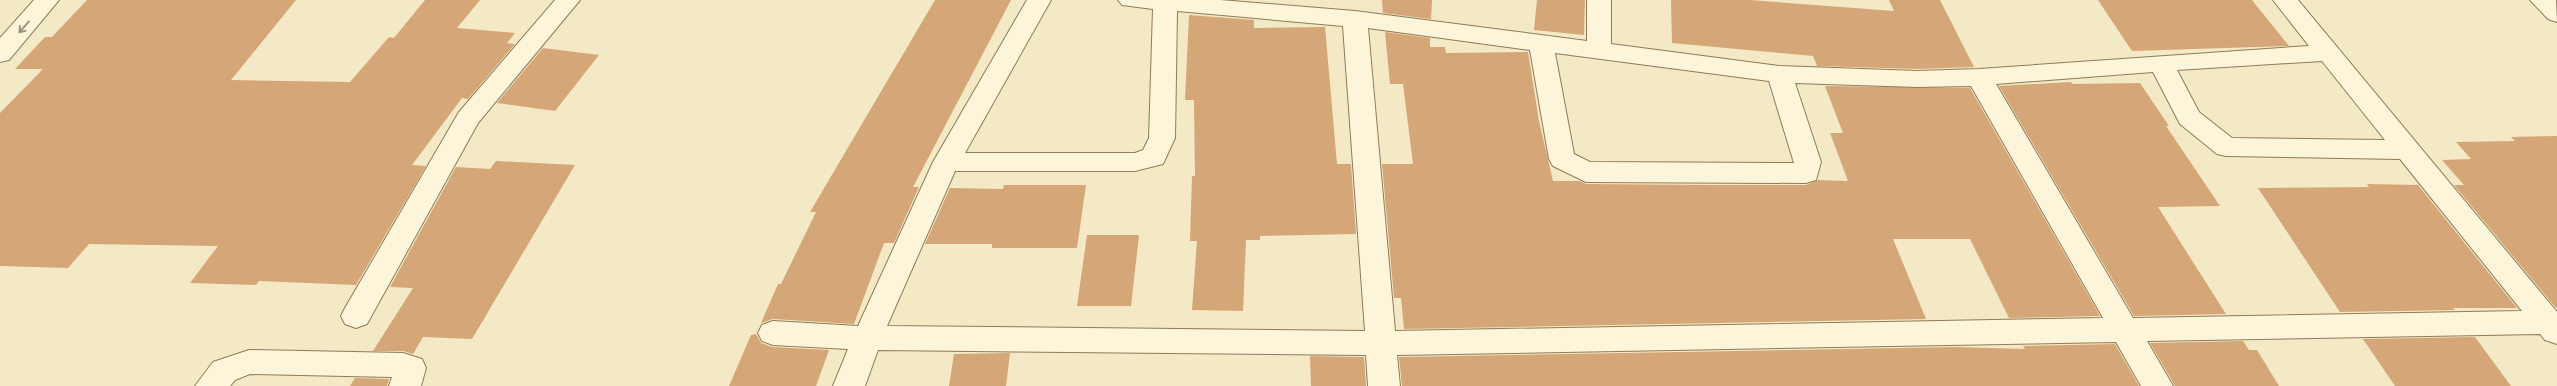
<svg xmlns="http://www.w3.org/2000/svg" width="2557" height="386" viewBox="0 0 2557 386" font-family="'Playfair Display',serif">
<rect width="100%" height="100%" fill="#f3e9c5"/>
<path fill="#d5a677" d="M87,0H296L231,80L350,82L389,37L394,38L425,0H480L457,28L515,33L507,43L515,44L468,99L462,98L412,165L426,166L356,285L259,281L256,285L190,283L218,246L89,244L68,268L0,266V113L43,69H15L45,37H52Z
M935,0H1011L913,187H919L894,243H884L854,324L773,319L761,323L778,284H781L816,212H810Z
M1382,0H1432L1431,19L1383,13Z
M1537,0H1585L1584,35L1534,30Z
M1671,0H1750L1894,11L1889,0H1940L1974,67L1917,69L1817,66L1813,56L1672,43Z
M2098,0H2252L2289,46L2132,51Z
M1189,15L1254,20V28L1325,27L1337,164H1351L1356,234L1260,236V240H1246L1243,311L1192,310L1197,241H1190L1192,176H1195L1194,100H1185Z
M1385,32L1430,38V47H1445L1446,53L1528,52L1539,121L1553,181H1580L1586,184L1710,185H1806L1818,180L1848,181L1830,133H1843L1825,86L1970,88L2100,316L2009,318L1970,239H1893L1926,319L1404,329L1401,298H1394L1382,164H1413L1403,84H1390Z
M543,48L599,55L555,111L497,103Z
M2071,82L2073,84L2140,83L2169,126H2166L2220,206L2158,207L2226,314L2134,316L1999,86Z
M2557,136V308H2556L2454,185H2464L2442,160L2471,159L2456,142L2515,141L2511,137Z
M496,161L575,165L472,339L423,337L413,354L403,351H373L413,288L390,287L456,167L490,169Z
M2367,184L2418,185L2517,308H2453L2455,310L2340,312L2258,188L2369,187Z
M1004,185H1086L1077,248H992V244H925L950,188L1003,189Z
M1087,235H1139L1131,306H1077Z
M756,334L761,343L772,347L829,350L816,386H729L751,335Z
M2475,337L2511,386H2395L2363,339Z
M2243,341L2249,350H2257L2279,386H2175L2150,343Z
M2115,344L2139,386H1402L1399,357L1956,347L2025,349L2023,346Z
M1010,353L1006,386H949L954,354Z
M1310,356L1364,357L1366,386H1311Z
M355,378L389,379L387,386H350Z"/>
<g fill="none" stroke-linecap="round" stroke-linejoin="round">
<g stroke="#907b58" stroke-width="2">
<path id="minor" d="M34,0H59L9,60L0,62V38Z
M555,0H580L478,123L367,324L356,328L345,324L341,316L345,308L459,112Z
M1027,0H1051L965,153H1135L1143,150L1149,138L1153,9L1122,5L1118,0H1220L1355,11L1587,41V0H1611V44L1779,66L1917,71L1979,69L2309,46L2273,0H2298L2557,312V344L2545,340L2540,334L2147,341L2173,386H2141L2116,342L1397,355L1400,386H1368L1366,355L878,350L865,386H833L848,349L773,345L762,341L758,333L762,325L773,321L858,326L933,162ZM1177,11L1343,26L1365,331L887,326L955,171H1135L1163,164L1175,138ZM1368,28L1530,50L1549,159L1553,166L1586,182L1806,183L1816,180L1821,162L1795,83L1917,87L1971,86L2103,318L1395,331ZM1555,53L1769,81L1794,163L1590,162L1574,154ZM2322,61L2385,140L2232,138L2199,112L2177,70ZM2153,72L2180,124L2217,154L2226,156L2400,159L2522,311L2133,318L1996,84Z
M2530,0H2556L2557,22L2548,19Z
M249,350L403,353L422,359L426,368L421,386H389L392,377L250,374L235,380L230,386H195L213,362Z"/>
</g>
<use href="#minor" fill="#fcf5d9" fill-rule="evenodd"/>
</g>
<defs><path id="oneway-shaft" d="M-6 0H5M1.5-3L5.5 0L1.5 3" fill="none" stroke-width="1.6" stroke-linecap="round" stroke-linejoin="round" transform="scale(1.25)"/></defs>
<use stroke="#9e927c" href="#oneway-shaft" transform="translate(24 27) rotate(131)"/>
</svg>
